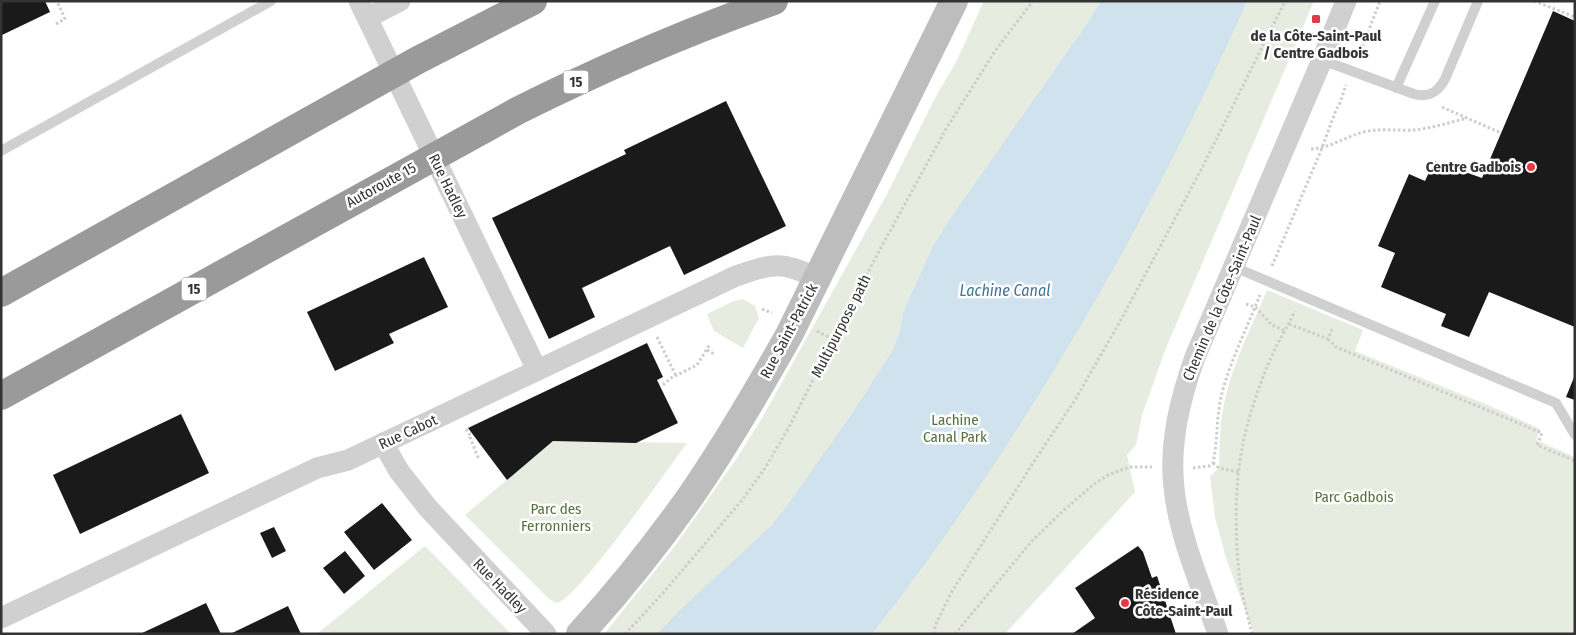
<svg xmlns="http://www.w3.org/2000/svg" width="1576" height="635" viewBox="0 0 1576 635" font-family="'Fira Sans Condensed',sans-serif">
<rect width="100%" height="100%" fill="#fff"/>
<path fill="#e6ecdf" d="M984,1H1314L1166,348L1142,415L1136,445L1127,455L1135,492L1005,634H604L675,546L737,458L762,418L887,194L935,98L956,62Z
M1267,290L1363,330L1355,351L1488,405L1540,429L1536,440L1575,457V634H1254L1226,558L1215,517L1210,476L1219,468C1220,449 1219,429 1223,410C1230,368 1251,329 1267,290Z
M743,299L755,306L759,318L743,348L714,331L707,314L734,301Z
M553,441L687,443C669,467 577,600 557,603L549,599L465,515Z
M425,546L511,634H317Z"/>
<path fill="#cfe2ee" d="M1101,1H1247C1148,225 1023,440 872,634H657L681,609L771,526L784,510L851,415L893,350L901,328L903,313L933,246L957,209L1087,24Z"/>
<path fill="#1a1a1a" d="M1,1H45L50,12L2,35Z
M1553,11L1575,21V327L1489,292L1469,337L1441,326L1446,314L1381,287L1395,253L1378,246L1409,174L1425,181L1434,161L1482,178Z
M726,101L786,226L684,275L670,246L582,288L595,317L549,339L492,218L626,154L624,150Z
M424,257L448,307L389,334L394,343L335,371L307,312Z
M647,343L663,377L657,380L678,423L636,443L553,441L507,480L468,428Z
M1575,375V400L1566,397Z
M181,414L209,473L80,534L53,475Z
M382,503L412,540L374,570L344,532Z
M274,527L286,551L272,558L260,533Z
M1138,546L1143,552L1152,578L1157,576L1176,634H1072L1095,618L1075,588Z
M345,551L365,576L344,594L323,568Z
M206,603L221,634H140Z
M288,606L301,634H230Z"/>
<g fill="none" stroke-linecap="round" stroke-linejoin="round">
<path stroke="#cdcdcd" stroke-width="3" stroke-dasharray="2.5 2.5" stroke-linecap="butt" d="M1534,1L1575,17
M56,24L65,19L57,1
M1359,56L1380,1
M1442,107L1501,133
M1311,149C1330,148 1345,137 1363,132C1379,128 1397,131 1414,130C1432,128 1449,123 1467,118
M1272,266L1320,153L1336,110L1340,103L1346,85
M1246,304L1255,307L1272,325L1285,331
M762,309L772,313
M1289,324L1328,339L1333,327
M817,331L834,340
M657,337L676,376
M1328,339L1336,347L1542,433L1537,445L1575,461
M707,350L714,354
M663,385L671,378L697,365L710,344
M466,429L471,436L470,437L479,460
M1213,463L1219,468L1239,472
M1193,468L1209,466L1213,463C1218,440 1216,416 1222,393C1231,359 1247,328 1260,295
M625,634L663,593L743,499L765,468L789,427L877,255L946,129L995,51L1033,1
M934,634L935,626L951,593L1033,463L1075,400L1122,318L1203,166L1285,1
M955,634L1031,542L1064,510L1094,484L1108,475L1129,467H1152
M1252,634C1248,617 1243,599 1240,582C1235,542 1234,489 1242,449C1248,416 1262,375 1277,345C1283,334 1289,323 1295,311"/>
<path stroke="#d0d0d0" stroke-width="10" d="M1322,60L1414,94C1429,98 1438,92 1445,79L1478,1
M1396,88L1435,1
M1,151L271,1
M1234,267L1556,403L1575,435"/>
<path stroke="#d0d0d0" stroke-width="21" d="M359,1L537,370
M367,18L400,1
M383,443L399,471L428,508L546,634
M1,618L317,468L348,460L736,276C771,264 782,260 816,278
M1218,634C1202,588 1179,537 1174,488C1169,443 1180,399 1195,357L1322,60L1346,1"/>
<path stroke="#bdbdbd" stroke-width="28" d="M580,634C619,591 656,545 690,497C726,445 758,390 789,335L954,1"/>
<path stroke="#9a9a9a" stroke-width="28" d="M1,293L418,60L533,1
M1,396L519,110C603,68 686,32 774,1"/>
</g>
<g fill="#e63946" stroke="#fff" stroke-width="2">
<rect x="1311" y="14" width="10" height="10" rx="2.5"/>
<circle cx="1531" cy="167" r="5"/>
<circle cx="1125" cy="603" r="5"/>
</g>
<g text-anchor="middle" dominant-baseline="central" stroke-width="5" stroke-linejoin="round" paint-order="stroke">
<g fill="#fff" stroke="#707070" stroke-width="1">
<rect x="563.5" y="70.5" width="25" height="23" rx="4"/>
<rect x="181.5" y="277.5" width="25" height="23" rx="4"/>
</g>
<g font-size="14" font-weight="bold" fill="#333">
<text x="576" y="82">15</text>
<text x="194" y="289">15</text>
</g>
<g font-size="15" font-weight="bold" fill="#333" stroke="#fff">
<text x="1316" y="36">de la Côte-Saint-Paul<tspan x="1316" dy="17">/ Centre Gadbois</tspan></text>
<text x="1521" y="167" text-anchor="end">Centre Gadbois</text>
<text x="1135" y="594" text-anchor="start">Résidence<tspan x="1135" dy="17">Côte-Saint-Paul</tspan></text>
</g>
<g font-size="15" fill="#333" stroke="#fff">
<text transform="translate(381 185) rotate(-29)">Autoroute 15</text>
<text transform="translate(448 186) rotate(64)">Rue Hadley</text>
<text transform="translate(1222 298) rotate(-67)">Chemin de la Côte-Saint-Paul</text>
<text transform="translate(841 326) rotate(-63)">Multipurpose path</text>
<text transform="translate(789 331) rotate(-62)">Rue Saint-Patrick</text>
<text transform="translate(408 432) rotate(-25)">Rue Cabot</text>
<text transform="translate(500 586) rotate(46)">Rue Hadley</text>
</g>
<g font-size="15" fill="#56703f" stroke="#fff">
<text x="955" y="420">Lachine<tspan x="955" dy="17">Canal Park</tspan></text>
<text x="1354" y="497">Parc Gadbois</text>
<text x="556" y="509">Parc des<tspan x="556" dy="17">Ferronniers</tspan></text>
</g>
<g font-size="16" font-style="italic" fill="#3f7597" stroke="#fff">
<text x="1005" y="290">Lachine Canal</text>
</g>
</g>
<rect width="1576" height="635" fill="none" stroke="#333333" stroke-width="5"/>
</svg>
